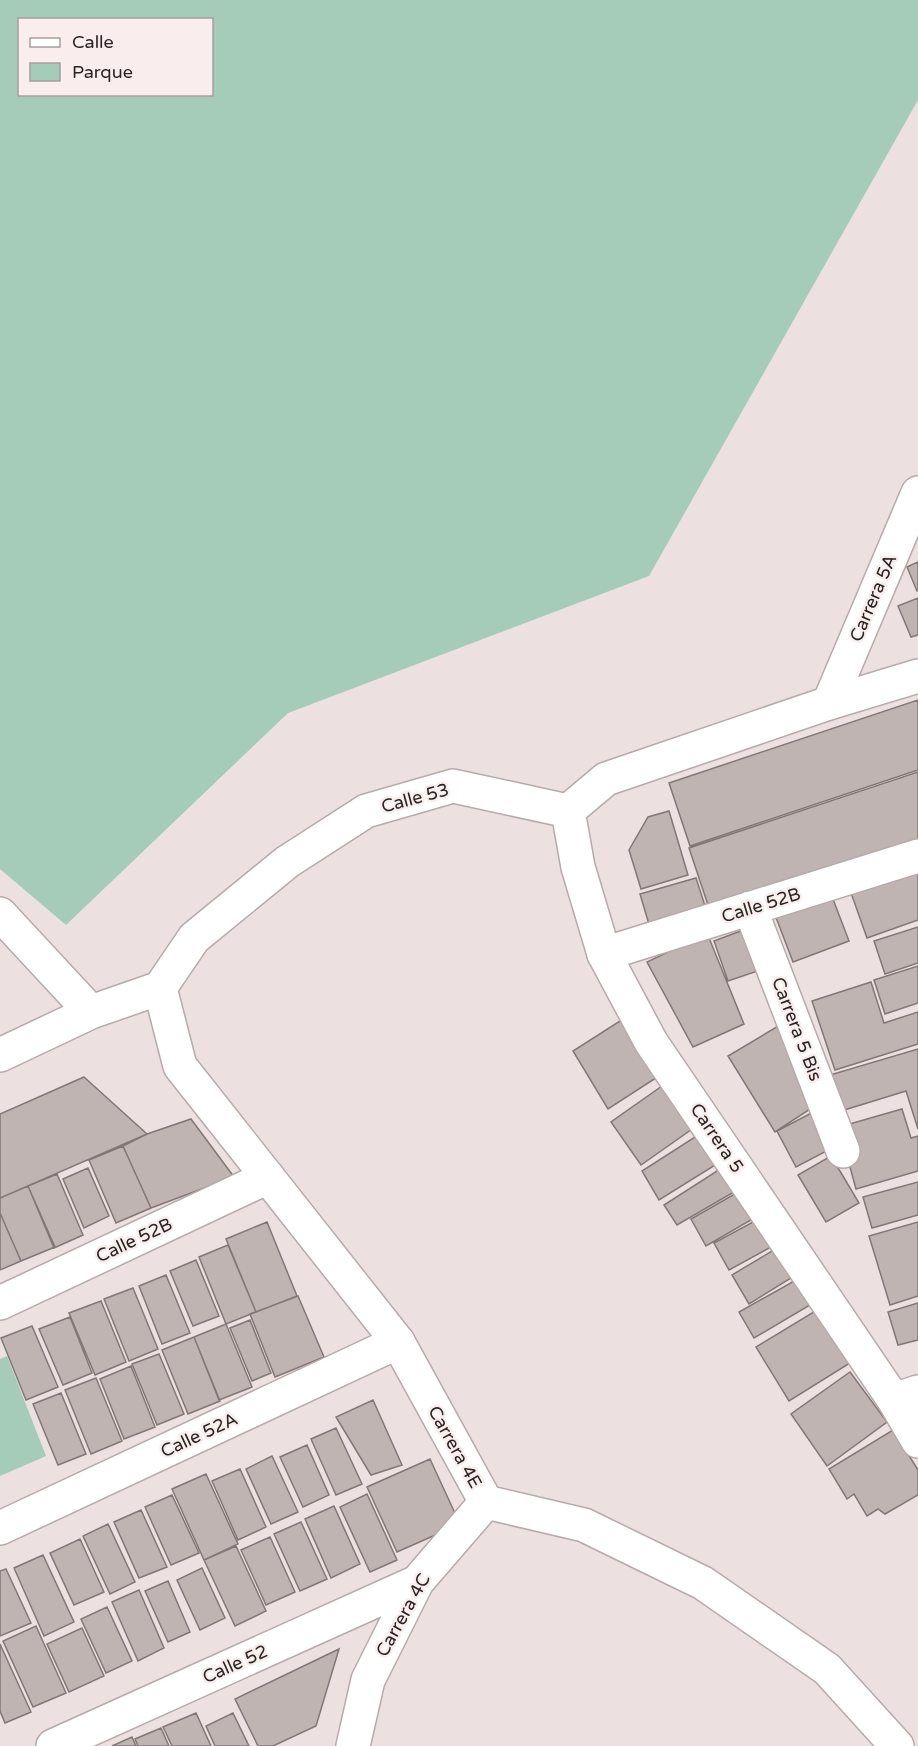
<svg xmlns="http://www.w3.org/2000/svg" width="918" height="1746" viewBox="0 0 918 1746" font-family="'Varela Round',sans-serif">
<rect width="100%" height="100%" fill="#ede0e0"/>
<path fill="#a5ccb9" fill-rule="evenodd" d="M0,0H918V100L649,576L288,713L66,925L0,869ZM20,20H212V94H20Z
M7,1356L46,1456L0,1476V1359Z"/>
<path fill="#c0b4b3" stroke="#827777" stroke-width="1.5" d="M918,562V590L917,591L907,567Z
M918,598V635L911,637L898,606Z
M918,700V770L690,846L669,783Z
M918,772V845L711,914L689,848Z
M669,811L688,875L641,889L629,850L648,817Z
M918,867V920L867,938L850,890Z
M696,878L708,915L651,931L640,894Z
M828,886L849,941L793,962L772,907Z
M754,926L769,967L728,981L714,941Z
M918,927V963L885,974L874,941Z
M707,933L744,1024L693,1047L647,962Z
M918,966V1003L885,1014L874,980Z
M871,982L884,1023L918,1012V1044L835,1070L812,1001Z
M623,1019L659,1076L608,1109L573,1051Z
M780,1025L821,1102L775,1132L728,1056Z
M918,1049V1129L906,1091L841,1111L830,1075Z
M84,1077L147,1134L0,1198V1114Z
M672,1079L702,1122L641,1165L611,1122Z
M902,1109L911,1138L918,1136V1171L856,1189L839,1127Z
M817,1110L836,1146L796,1167L777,1131Z
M191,1119L234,1177L151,1208L123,1146L147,1134Z
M709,1128L728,1157L659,1200L642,1171Z
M123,1146L151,1208L116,1223L89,1160Z
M831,1156L859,1203L826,1222L798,1175Z
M731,1162L746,1185L677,1225L664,1205Z
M88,1168L109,1216L84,1228L63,1179Z
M57,1174L83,1235L54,1248L28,1186Z
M918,1182V1215L872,1228L863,1197Z
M28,1186L55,1247L21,1261L0,1213V1198Z
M747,1187L763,1213L706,1246L691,1219Z
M0,1213L21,1261L0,1270Z
M766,1215L780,1242L729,1270L714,1243Z
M267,1222L297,1296L256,1312L226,1239Z
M918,1222V1296L890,1305L869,1236Z
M228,1245L256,1312L226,1324L199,1257Z
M782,1245L799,1273L749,1304L732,1275Z
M196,1260L219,1316L193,1326L170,1271Z
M166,1275L190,1333L162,1344L139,1286Z
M796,1280L810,1305L754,1338L739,1312Z
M133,1288L158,1349L129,1361L104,1299Z
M298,1296L324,1357L275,1377L250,1314Z
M101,1301L126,1362L95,1375L69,1313Z
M918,1303V1340L898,1345L888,1312Z
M817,1310L850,1363L789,1401L756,1347Z
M70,1317L92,1373L63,1385L39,1329Z
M250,1320L271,1373L252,1381L230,1328Z
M226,1324L252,1387L219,1400L194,1337Z
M32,1326L58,1387L26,1400L1,1338Z
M194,1337L220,1401L188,1414L162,1350Z
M159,1354L184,1414L157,1425L132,1364Z
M131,1366L155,1427L124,1439L100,1379Z
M850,1372L887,1422L827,1466L791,1414Z
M96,1378L122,1441L91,1454L65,1390Z
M61,1393L86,1454L58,1465L33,1404Z
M373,1400L402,1465L371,1475L336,1417Z
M336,1428L362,1484L336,1495L311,1439Z
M893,1430L918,1470V1495L885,1514L878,1509L867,1516L854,1494L847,1499L829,1469Z
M307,1445L329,1495L303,1507L280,1457Z
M272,1456L298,1512L271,1524L246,1469Z
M430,1459L460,1524L397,1552L367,1487Z
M240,1469L266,1527L238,1540L212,1481Z
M206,1474L238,1544L204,1560L172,1489Z
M367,1494L397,1560L370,1572L340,1507Z
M172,1495L199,1553L171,1565L145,1507Z
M334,1506L360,1564L331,1578L305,1519Z
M141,1510L167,1567L139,1578L114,1522Z
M301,1522L327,1579L300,1591L274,1534Z
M108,1524L135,1582L110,1594L83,1536Z
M270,1537L295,1592L266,1605L241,1550Z
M80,1539L104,1592L74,1605L50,1553Z
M236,1546L266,1611L235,1626L204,1560Z
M43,1555L74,1622L44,1636L14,1568Z
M202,1568L225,1618L200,1630L177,1580Z
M6,1569L31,1623L0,1636V1571Z
M168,1581L190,1632L168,1642L145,1591Z
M139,1590L164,1648L138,1661L112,1602Z
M107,1607L132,1661L106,1673L81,1619Z
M36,1626L66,1693L33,1707L3,1641Z
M82,1628L104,1676L69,1692L47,1644Z
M0,1644L31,1712L5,1723L0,1711Z
M339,1649L316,1726L273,1746H258L235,1699Z
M196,1713L211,1746H172L163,1727Z
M233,1713L249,1746H215L206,1726Z
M161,1728L169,1746H138L135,1739Z
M132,1737L136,1746H112Z"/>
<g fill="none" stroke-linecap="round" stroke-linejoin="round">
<g stroke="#b6abaa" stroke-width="36">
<path id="minor" d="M829,703L918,676
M750,908L843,1151
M0,914L91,1012
M604,954L918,856
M0,1055L91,1012L160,988
M0,1303L268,1177
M894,1400L918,1392
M0,1528L398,1342
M53,1746L417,1582
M353,1746L368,1680L417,1582L486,1502"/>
</g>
<g stroke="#b6abaa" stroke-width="36">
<path id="tertiary" d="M568,811L453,786L366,811L287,862L194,938L160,988L180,1066L398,1342L486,1502L584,1525L703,1583L827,1669L897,1746
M568,811L578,867L604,954L651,1042L894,1400L918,1441
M568,811L606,779L829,703L918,493"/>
</g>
<use href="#minor" stroke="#fff" stroke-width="33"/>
<use href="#tertiary" stroke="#fff" stroke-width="33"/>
</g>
<g text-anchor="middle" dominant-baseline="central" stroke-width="5" stroke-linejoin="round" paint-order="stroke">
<g font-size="18" fill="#292424" stroke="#faeded">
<text transform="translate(873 598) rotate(-67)">Carrera 5A</text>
<text transform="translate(415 798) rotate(-15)">Calle 53</text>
<text transform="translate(761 905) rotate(-17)">Calle 52B</text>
<text transform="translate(797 1029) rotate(69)">Carrera 5 Bis</text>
<text transform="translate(717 1138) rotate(56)">Carrera 5</text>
<text transform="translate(134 1240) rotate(-25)">Calle 52B</text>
<text transform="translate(199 1435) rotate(-25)">Calle 52A</text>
<text transform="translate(455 1447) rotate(61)">Carrera 4E</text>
<text transform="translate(403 1615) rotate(-61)">Carrera 4C</text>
<text transform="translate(235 1664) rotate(-24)">Calle 52</text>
</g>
</g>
<rect x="18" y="18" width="195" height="78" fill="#faeded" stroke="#a69d9d" stroke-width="1.5"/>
<rect x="30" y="38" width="30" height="9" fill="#ffffff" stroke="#a69d9d" stroke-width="1.5"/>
<text x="72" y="48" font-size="18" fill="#292424">Calle</text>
<rect x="30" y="63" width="30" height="18" fill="#a5ccb9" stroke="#a69d9d" stroke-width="1.5"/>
<text x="72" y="78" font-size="18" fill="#292424">Parque</text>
</svg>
